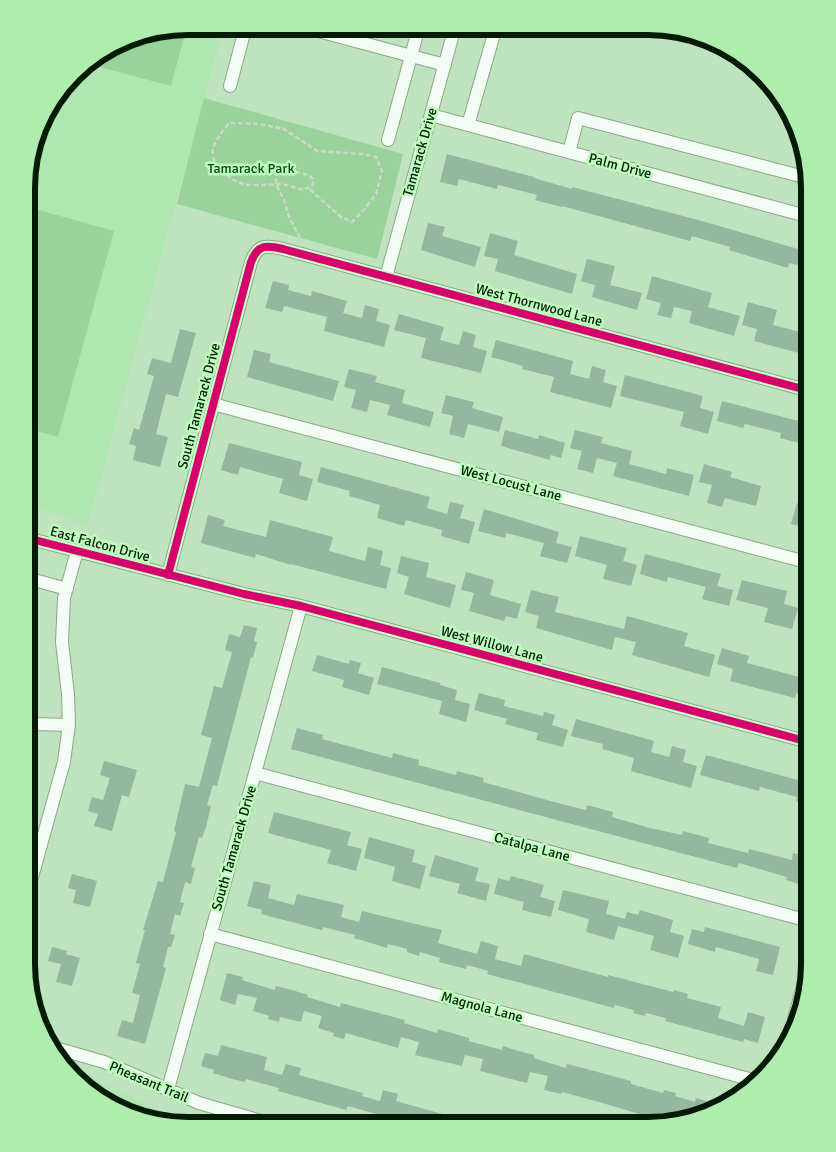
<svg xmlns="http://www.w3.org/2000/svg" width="836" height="1152" viewBox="0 0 836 1152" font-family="Signika,sans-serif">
<rect width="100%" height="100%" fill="#bfe2bf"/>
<path fill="#b0e7b0" d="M188,26H224L87,528L70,518L27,506L28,167L48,107L82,66L136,35Z
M77,1073L164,1112L199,1124H167L90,1092L76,1076Z"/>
<path fill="#9ad29b" d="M187,26L171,86L100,67L104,54L136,35Z
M204,98L403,154L377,259L177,204Z
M28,207L114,231L58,437L27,428Z"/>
<path fill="#95b7a0" d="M447,154L534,177V178L572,189V187L702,221L798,249L799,247L810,250V268L789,263L788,268L729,250L730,247L692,236L690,241L562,206V207L535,200L537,195L498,185L497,189L459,179L457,186L440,182Z
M428,223L445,227L442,236L481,247L475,267L421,250Z
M490,233L518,241L514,255L577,274L572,294L495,271L498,259L484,256Z
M587,259L615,266L610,285L642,293L637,310L592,297L595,285L581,281Z
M652,276L712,293L708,307L740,316L734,336L689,323L692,311L674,307L671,318L657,315L661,303L646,299Z
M273,281L289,285L288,290L311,296L312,291L347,301L343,313L362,318L365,305L379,309L376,321L390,325L384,347L324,331L327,317L284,306L282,312L265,308Z
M748,302L777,310L773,325L804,333L799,353L754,341L757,329L742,325Z
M399,314L444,327L440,340L459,345L463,331L476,335L473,347L487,351L481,373L421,358L426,338L394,330Z
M180,329L196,333L178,397L166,394L156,434L168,437L160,467L133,460L136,446L129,444L134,428L139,430L154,376L147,374L152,358L171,363Z
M496,340L573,361L570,374L589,379L592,366L606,370L603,382L617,386L611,408L550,392L554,377L522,369L523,366L491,357Z
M254,350L271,354L269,362L339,381L333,401L247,377Z
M349,369L377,376L375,382L405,390L402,403L434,412L430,427L387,415L390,405L370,400L367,412L351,408L356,390L344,387Z
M625,375L703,396L700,408L714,412L708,434L680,426L684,412L620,396Z
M446,395L474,402L472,408L503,417L499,432L468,424L464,438L449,434L453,416L441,413Z
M722,401L810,424V446L780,438L781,433L745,424L743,428L717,421Z
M505,430L538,439L539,435L565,443L561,458L551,455L550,460L501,446Z
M575,430L603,437L601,443L632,451L629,464L666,474L667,468L694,475L689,496L613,476L617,463L597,458L593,473L577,469L582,451L570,448Z
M229,443L302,462L299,475L313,479L307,501L279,493L283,479L240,467L238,475L221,470Z
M704,464L732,472L730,477L761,486L756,506L725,498L722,507L707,503L712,485L699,482Z
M321,467L430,497L427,508L447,514L450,502L464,505L460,518L475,522L469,544L441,536L442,530L406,520L404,526L377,518L380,505L349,496L350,491L317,482Z
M797,503L810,507V529L791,524Z
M484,509L559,532L556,543L572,547L567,563L540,556L544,543L506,533L505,538L478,531Z
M208,515L225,520L223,526L266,537L270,520L333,537L329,551L365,561L368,547L383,551L380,565L391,568L386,589L291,564V565L256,554L255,558L201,543Z
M580,536L627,548L623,561L637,565L631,586L603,579L607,565L575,556Z
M645,554L721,574L717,586L733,590L729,606L702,599L706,587L668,577L667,582L640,574Z
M401,556L429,563L426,577L456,585L450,608L404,594L409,577L397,573Z
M466,572L494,580L490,595L521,604L517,619L506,616L504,621L469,611L474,593L461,590Z
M742,580L787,591L784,604L798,608L792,629L764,622L768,608L736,600Z
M531,590L559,597L555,612L624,629L627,616L688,633L684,646L715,655L709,677L632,655L636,642L615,637L612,650L536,628L539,616L525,612Z
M244,625L257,628L254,641L257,642L253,658L251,657L217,786L213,785L207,805L211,806L206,827L202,838L199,837L191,867L195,868L191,884L185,882L180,902L184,903L180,916L175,914L170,934L175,935L171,947H168L163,967L166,968L145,1044L117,1036L122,1020L133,1023L140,995L132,993L140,964L136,963L145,930H143L158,881L163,882L176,832L174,831L185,784L199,787L212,738L201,735L214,686L222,688L232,652L225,650L229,634L240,637Z
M722,648L749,656L747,663L810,680L807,696L796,693L795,698L730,681L733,669L717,664Z
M317,655L349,664L350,660L361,663L358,673L374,678L369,695L342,687L344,680L312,671Z
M382,667L440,683V685L457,690L455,700L470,704L466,722L439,714L442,701L377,684Z
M479,693L505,700L504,706L543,716L544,712L555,715L552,725L568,730L563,747L536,740L538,733L505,724L507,719L474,710Z
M576,719L654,741L651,752L669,757L672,746L686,750L683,762L697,766L691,788L631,771L634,758L602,749L603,744L571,736Z
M297,728L323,735L322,739L392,758L393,753L419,760L418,765L456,775L457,771L484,778L483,782L554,802L586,810L587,805L613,812L612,817L650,828L682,835L683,831L709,838L708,843L748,853L749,849L792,860L793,853L809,857L803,885L786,880L787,877L739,863L737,868L291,749Z
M706,755L809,783V804L796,801L797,797L760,787L759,791L700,775Z
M104,761L137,770L129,797L122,795L112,831L94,826L98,814L88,811L92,797L103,800L110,778L100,775Z
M274,812L351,832L347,845L362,849L356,871L327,863L331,850L268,833Z
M369,837L415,850L412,862L426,866L420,889L392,881L395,867L364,858Z
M435,855L479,868L475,881L490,884L486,901L457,893L460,884L429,876Z
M72,874L97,881L90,907L73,903L76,890L68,888Z
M511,876L544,885L540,897L555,901L551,917L522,910L524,902L494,894L498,878L509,881Z
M254,881L271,885L268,898L294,905L297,894L344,905L341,917L359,922L362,911L424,926L442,930L438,943L477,954L481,941L498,946L495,959L521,966L524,954L608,977V975L673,992L674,990L688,994L687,998L721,1007L718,1018L744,1026L748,1012L765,1017L758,1043L744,1039L743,1042L665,1021L666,1018L646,1013L645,1016L633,1013L634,1010L615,1005L614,1008L487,974L488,971L467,965L466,969L439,962L440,958L420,952L419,956L407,952V949L388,944L387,948L374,944L354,938L355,935L323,927L322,930L261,914L262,910L247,906Z
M563,890L609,901L606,914L625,919L627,912L638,915L640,910L673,920L670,932L684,936L678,958L650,950L654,936L618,926L614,940L586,932L589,919L558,910Z
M705,927L780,947L773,975L756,971L759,959L716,947L715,952L688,944L692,929L704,932Z
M52,947L67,951L66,954L80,958L72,986L56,982L61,964L48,961Z
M227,973L243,977L242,980L275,990L276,986L292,990L308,995L307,997L340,1007L341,1003L405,1020L404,1023L437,1033L438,1029L469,1038V1041L502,1050L503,1046L515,1050L534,1055V1058L546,1062L566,1068L567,1064L583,1068L631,1081V1084L663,1093L664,1090L676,1093L675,1096L695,1102L696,1098L723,1106L719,1109L666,1122L599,1102L562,1092L561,1094L544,1090L548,1076L530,1072L527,1083L480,1071L483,1059L465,1055L462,1066L415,1055L419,1042L401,1037L398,1048L346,1033L344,1039L333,1036L334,1033L318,1028L322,1016L304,1011L301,1022L280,1017L279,1022L268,1019L269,1016L253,1011L257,998L238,994L235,1005L220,1000Z
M221,1045L267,1057L264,1070L282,1075L286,1064L301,1068L299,1075L363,1093L362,1096L380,1101L383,1090L398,1094L396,1101L471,1122L470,1125H405L375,1117L376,1114L348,1106L346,1110L278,1091L279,1088L246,1079L245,1082L232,1079L213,1073L214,1070L201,1066L205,1053L218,1056Z"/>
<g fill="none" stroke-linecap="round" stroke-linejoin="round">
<g stroke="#8ba78b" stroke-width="14">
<path id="minor" d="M303,27L445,65
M230,86L246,26
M431,115L810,217
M468,125L496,27
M388,140L419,27
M569,152L578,118L808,178
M386,277L455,27
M213,404L810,563
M27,538L244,594L301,606L809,742
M168,575L251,262C258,244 266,245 283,249L810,391
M27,578L67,589
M27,722L34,724L69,725
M255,773L809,921
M26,899L64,762L69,725L68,694L62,642L64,598L77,551
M210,934L753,1080
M794,1019L809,964
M52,1047L104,1062L199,1103L275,1125
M168,1089L301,606"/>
</g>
<path stroke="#cdd8cd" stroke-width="2.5" stroke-dasharray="5 2.5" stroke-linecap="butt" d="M300,238L289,217L284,200L276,184V174L282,170C293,171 304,172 314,179L312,186L303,190C294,187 285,184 276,184C263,185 250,187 237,182C231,179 224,172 219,167C204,152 219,136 229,123L260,124L284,129L317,151L363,154L376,157L382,171L376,194L363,211L352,222L341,217L308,188
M87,1089L91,1079L95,1095"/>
<use href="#minor" stroke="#f5fbf5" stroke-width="12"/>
<g stroke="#bdffbd" stroke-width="11">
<path id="cycleway" d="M27,538L244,594L301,606L809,742
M168,575L251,262C258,244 266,245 283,249L810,391"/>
</g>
<use href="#cycleway" stroke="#d6006c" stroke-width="8"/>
</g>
<g text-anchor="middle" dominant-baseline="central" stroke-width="5" stroke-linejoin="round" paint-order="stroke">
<g font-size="14" fill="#031b04" stroke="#bdffbd">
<text transform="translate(420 152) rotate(-74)">Tamarack Drive</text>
<text transform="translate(620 166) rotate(15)">Palm Drive</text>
<text transform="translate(539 305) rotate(15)">West Thornwood Lane</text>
<text transform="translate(199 406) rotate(-75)">South Tamarack Drive</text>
<text transform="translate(511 483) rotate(15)">West Locust Lane</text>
<text transform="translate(100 544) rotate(15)">East Falcon Drive</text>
<text transform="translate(492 644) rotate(15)">West Willow Lane</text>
<text transform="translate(532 847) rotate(15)">Catalpa Lane</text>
<text transform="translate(234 848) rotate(-74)">South Tamarack Drive</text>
<text transform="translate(482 1007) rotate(15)">Magnola Lane</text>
<text transform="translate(149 1082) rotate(23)">Pheasant Trail</text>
</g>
<g font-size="14" fill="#054e11" stroke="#bdffbd">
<text x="251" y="168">Tamarack Park</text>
</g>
</g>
<path d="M0 0H836V1152H0ZM188 35H648A153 153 0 0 1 801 188V964A153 153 0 0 1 648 1117H188A153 153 0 0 1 35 964V188A153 153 0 0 1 188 35Z" fill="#aeedae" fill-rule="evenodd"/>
<path fill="none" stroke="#031b04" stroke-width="6" d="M188 35H648A153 153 0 0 1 801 188V964A153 153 0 0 1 648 1117H188A153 153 0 0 1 35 964V188A153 153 0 0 1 188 35Z"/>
</svg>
